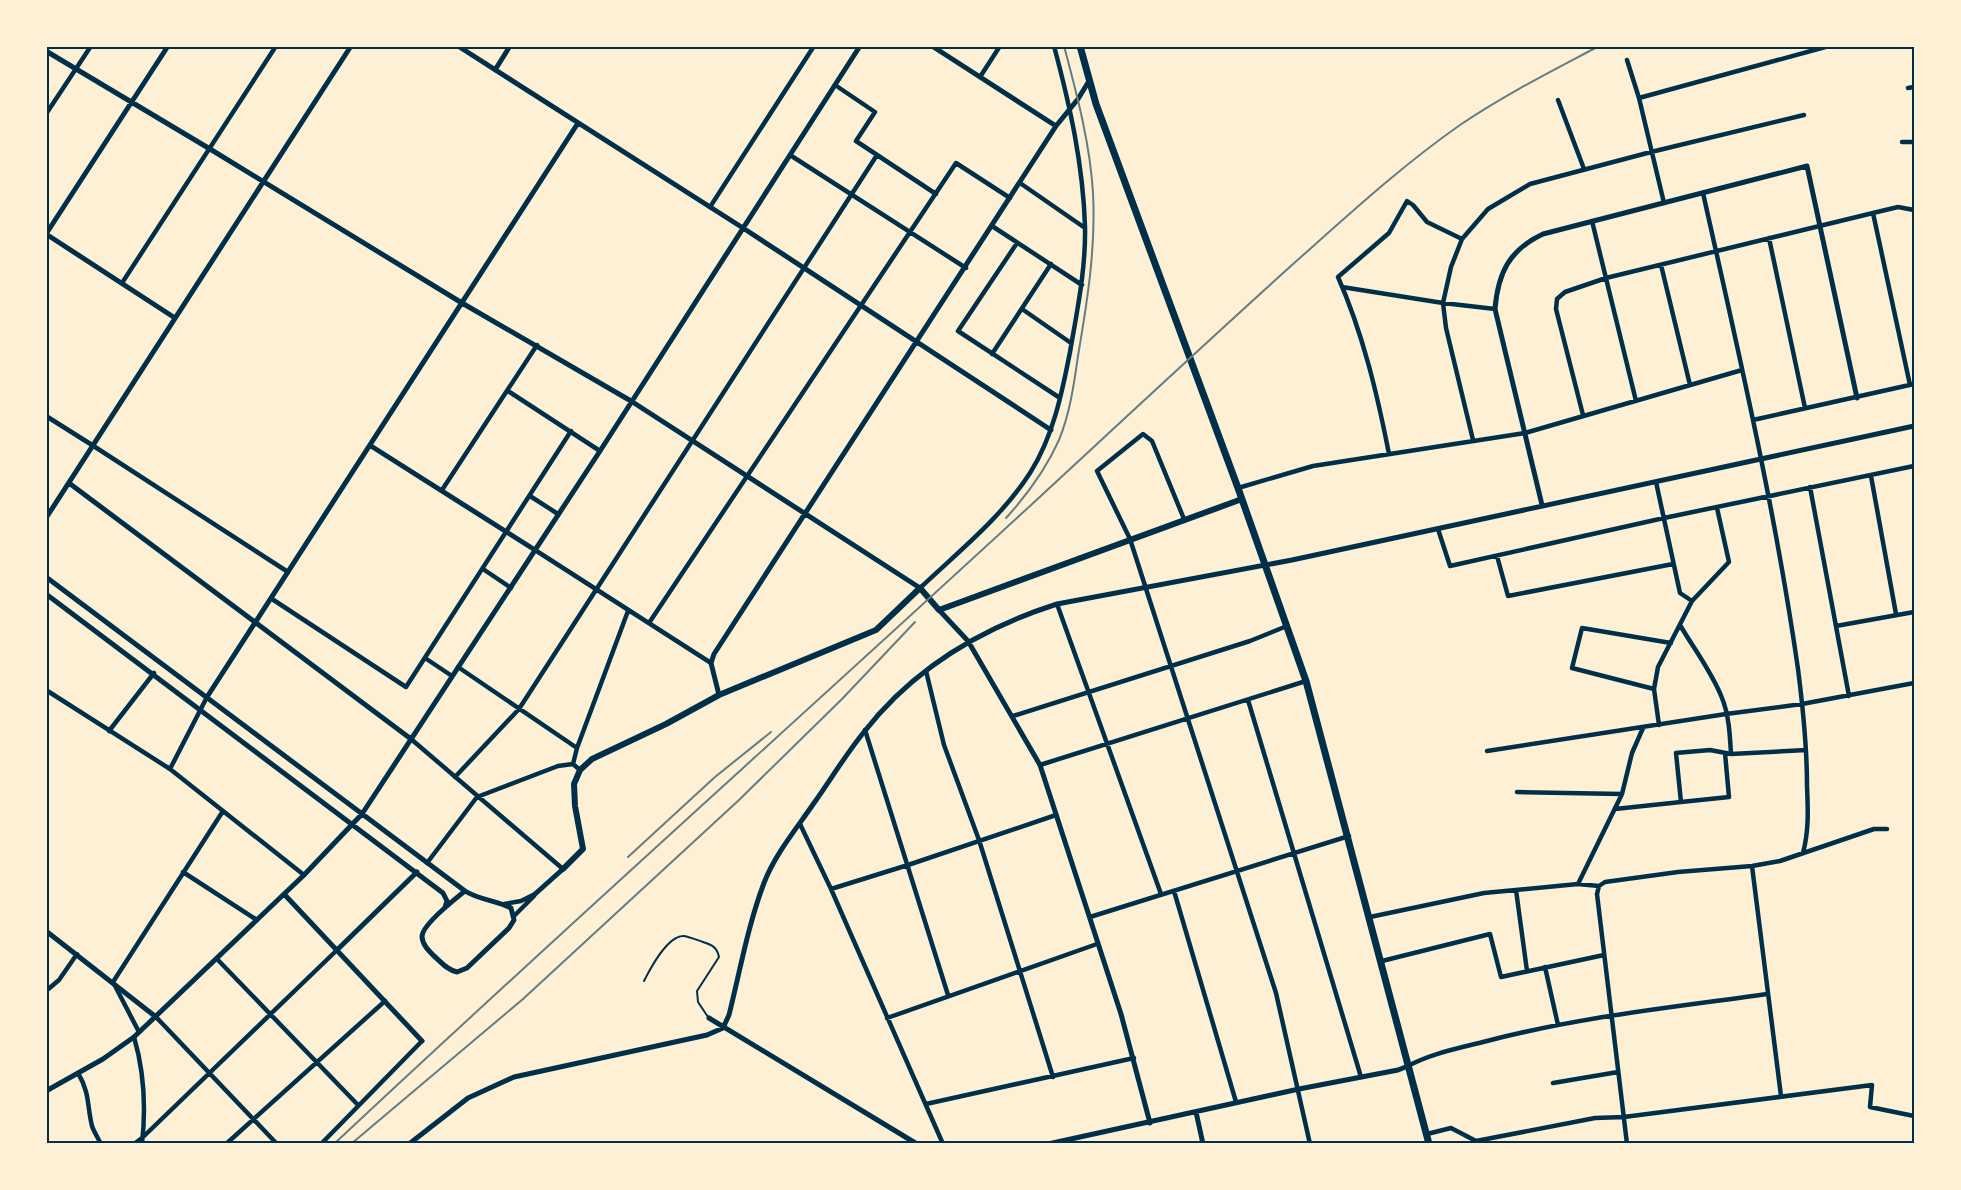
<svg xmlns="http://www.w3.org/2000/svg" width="1961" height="1190" viewBox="0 0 1961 1190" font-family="Commissioner,sans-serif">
<rect width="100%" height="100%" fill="#fdf0d5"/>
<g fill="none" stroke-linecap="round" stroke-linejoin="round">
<path stroke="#003049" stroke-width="2" d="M644,981C650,969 668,935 684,936C690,937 697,940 703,942C712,945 717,947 719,957L697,991L698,1002L708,1017"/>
<path stroke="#003049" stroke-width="4.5" d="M1904,46H1907
M1627,60L1639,98L1664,203
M980,77L1000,46
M835,85L875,112L856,141L936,194
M1908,88L1914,87
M1639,98L1829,46
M1558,100L1584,169
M46,114L91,46
M1902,142H1914
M790,155L966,268
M1020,183L1085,228
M1703,193C1738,350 1775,508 1798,669C1803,708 1807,747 1807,786C1808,810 1809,830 1803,853
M710,207L814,46
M1873,213L1910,385
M1592,221L1636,401
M992,226L1082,285
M1769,238L1805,408
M1017,243L958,331L1060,398
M1661,265L1690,385
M122,283L276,46
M1342,287L1443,303L1495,309
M1022,309L1071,343
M992,354L1051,264
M508,391L600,451
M1583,415L1556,309L1557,299L1565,292L1606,278L1873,213L1898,207L1914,210
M1753,420L1914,384
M1473,440L1446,328L1443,303L1451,267L1462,239L1488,209L1530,184L1651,152L1804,115
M92,445L288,572
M1389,454C1377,393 1363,334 1338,277L1389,233L1407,201L1413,205L1427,222L1462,239
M1871,476L1896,614
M1656,482L1680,593L1692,601
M1810,487L1849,696
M1238,488L1313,466L1525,433L1742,370
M442,490L537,345
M530,496L558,514
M1184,519L1152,441L1143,434L1097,471L1130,539L1276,993L1310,1144
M1438,529L1450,566L1664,518L1914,466
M535,550L711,663
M1497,556L1508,596L1673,564
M483,569L511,588
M920,588C958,552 1001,518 1030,473C1053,437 1062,393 1070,352C1077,311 1086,269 1085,226C1083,164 1070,106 1054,46
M272,599L406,687L571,431
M1057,604L1161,894
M649,623L956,163L1010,198
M1680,625C1694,649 1712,672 1722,698C1729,715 1730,736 1731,754
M1836,626L1914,612
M425,658L452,676
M458,667L577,748
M926,671L944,745L979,840L1053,1077
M1654,689L1572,668L1582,628L1671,643
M46,690L170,769L304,875
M1248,700L1361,1077
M1013,716L1250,641L1287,626
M1659,725L1654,689L1658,667L1692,601L1729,562L1717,508
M865,730L948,995
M109,731L154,673
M411,739L563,869
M1487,751L1726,714L1802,704L1914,683
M1725,753L1729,797L1681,802L1676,753L1710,750L1731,754L1806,750
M573,764L577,748L628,611
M1040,765L1306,681
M170,769L207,697
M455,777L519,709L877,155
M1517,792L1622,794
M1615,809L1681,802
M800,824L831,889L943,1144
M427,863L477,797L558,766L573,764L580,770
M1752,866L1781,1096
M183,872L257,920
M1578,884L1622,794L1632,753L1643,728L1645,727
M831,889L908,865L1056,815
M1516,890L1527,971
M1174,891L1236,1102
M504,904L521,901L535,894
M514,916L534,896
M1090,917L1349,836
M1370,917L1484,893L1578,884L1599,886
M217,959L358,1105
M1382,961L1490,934L1501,977L1604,955
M1545,967L1558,1025
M46,991L59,980L77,954
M156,1017L277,1144
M887,1018L1097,944
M139,1032L113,982L223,811
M134,1037C144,1071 146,1108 142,1144
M1408,1066C1432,1053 1460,1048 1487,1041C1579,1017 1674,1007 1768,994
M78,1073C90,1093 87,1106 92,1126C94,1132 98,1138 101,1144
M1553,1083L1618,1072
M926,1104L1134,1058
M1427,1134L1451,1128L1476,1141L1595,1118L1624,1117L1872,1085L1870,1107L1914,1116
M134,1144L142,1138L337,950
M226,1144L385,1001
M321,1144L422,1041
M1627,1144L1597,894L1599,886L1605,882L1678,872L1752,866L1780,861L1874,829H1887"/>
<path stroke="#003049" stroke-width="5" d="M168,46L46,234L175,318
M458,46L743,228L1051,430
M932,46L1056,126
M46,51L210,149L462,303L631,401L920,588
M495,70L510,46
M46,416L92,445
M371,446L535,550
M69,483L411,739
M1542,505L1495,309C1498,273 1509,250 1543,234L1807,166L1857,398
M46,518L351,46
M46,577L465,891C479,900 496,900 511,908L514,920L509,928L467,968L457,972C447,970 441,962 434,956C428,950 422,944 422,936C423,924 455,899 465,891
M46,594L443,893L447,901L445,907
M939,610L968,641L1040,765L1121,1014L1150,1123
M719,695L711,663L714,654L1056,126L1078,99L1089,81
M207,697L578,123
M284,894L422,1041
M535,894L563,869
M46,931L156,1017
M337,950L417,872
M709,1018L917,1144
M46,1091L103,1059L134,1037L304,875L362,814L600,451L860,46
M1196,1112L1203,1144
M409,1144L468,1098L514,1077L707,1035L723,1028L729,1015C740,971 748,925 764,883C775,854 797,828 814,803C831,779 846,754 864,732C913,669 982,628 1057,604L1292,560L1914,426
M1048,1144L1299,1089L1398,1070L1408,1066"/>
<path stroke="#003049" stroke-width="6" d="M563,869L583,849L575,806L574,784L580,770L592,759L666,724L719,695L876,630L920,588L939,610L1242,499"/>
<path stroke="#003049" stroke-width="7" d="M1080,46L1096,104L1238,488L1306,681L1429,1144"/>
<path stroke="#657d81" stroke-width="2" d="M1006,518C1027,495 1046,469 1059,440C1070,413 1074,384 1078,356C1087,303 1096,248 1093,193C1090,143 1077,95 1064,46
M628,857L715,777L771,732
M334,1144C560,932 791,726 1018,517C1109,433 1200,348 1292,265C1346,217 1400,167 1460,125C1504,95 1552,71 1599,46
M351,1144L523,999L574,952L739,800L842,699L915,622"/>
</g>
<rect width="1961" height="1190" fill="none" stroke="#fdf0d5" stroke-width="96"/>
<rect x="48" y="48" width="1865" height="1094" fill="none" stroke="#003049" stroke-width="2"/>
</svg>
